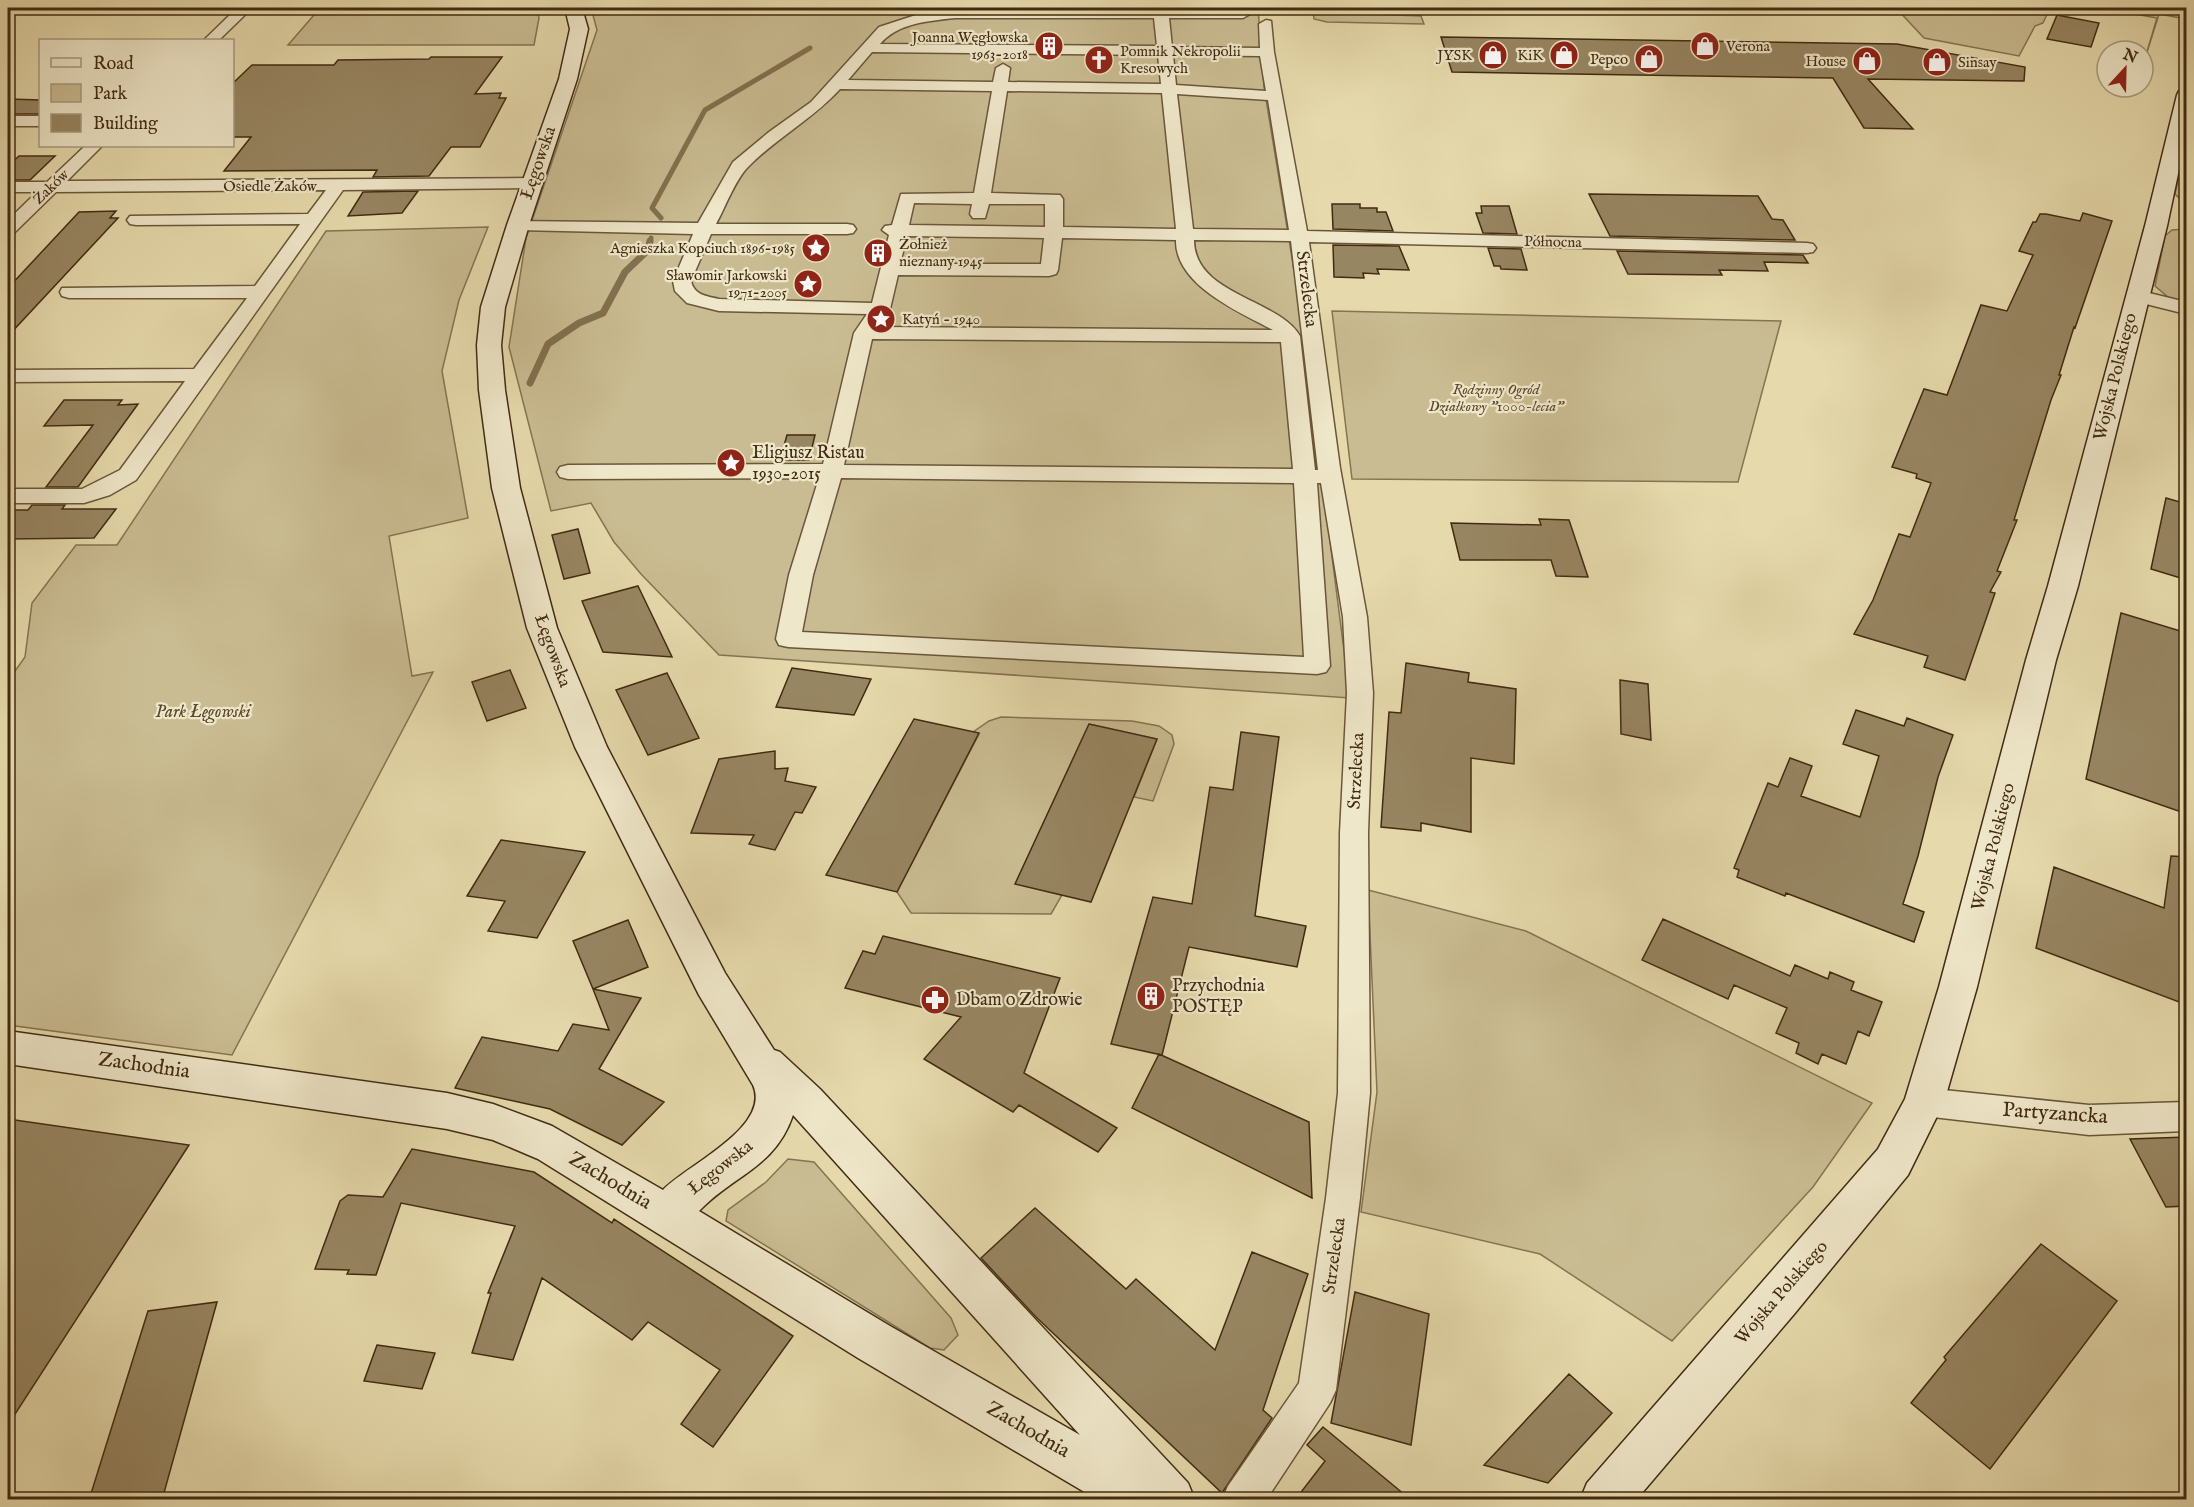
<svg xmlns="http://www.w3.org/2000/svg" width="2194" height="1507" viewBox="0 0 2194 1507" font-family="'IM FELL English',serif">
<rect width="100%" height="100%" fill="#e6daac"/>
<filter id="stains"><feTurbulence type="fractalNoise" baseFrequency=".00333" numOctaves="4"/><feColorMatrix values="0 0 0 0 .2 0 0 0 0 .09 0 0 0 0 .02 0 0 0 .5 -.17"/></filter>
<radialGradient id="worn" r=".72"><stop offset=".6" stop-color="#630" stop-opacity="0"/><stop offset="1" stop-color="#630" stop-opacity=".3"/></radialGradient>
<path fill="#cabc92" stroke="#867452" stroke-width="1.5" d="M320,8H537L539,18L534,45H288Z
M591,8H1258L1264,87L1301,313L1350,698L719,655L641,574L614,542L591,503L551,511L509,347L526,238L597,30Z
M1896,8H2050L2043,23L2035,26L2019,56L1924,38Z
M2120,8H2183L2186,19L2159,14L2143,65L2157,18L2135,14V10Z
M1313,12L1421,16L1424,24L1327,22L1314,19Z
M2186,146V205L2175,194Z
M488,227L459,300L442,371L468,518L389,536L412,676L433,672L232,1055L8,1025V681L25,657L32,603L76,545H117L326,231Z
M2186,229V305L2168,297L2155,286L2165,236L2172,230Z
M1332,311L1781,321L1738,482L1352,479Z
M1001,717L1132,721L1159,726L1172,735L1174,744L1153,801L1134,797L1157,739L1089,724L1016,883L1062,895L1051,914L911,913L897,892L979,734L973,732L989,721Z
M1368,890L1526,931L1872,1103L1813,1187L1672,1341L1540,1254L1361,1212L1377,1092Z
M788,1159L814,1162L951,1318L958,1335L944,1350L930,1348L726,1221L728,1210L766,1182Z"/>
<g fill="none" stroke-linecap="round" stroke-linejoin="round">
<path stroke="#82704e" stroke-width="5" d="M661,218L652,208L705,110L810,48
M650,242L651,238"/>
<path stroke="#82704e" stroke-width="7" d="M530,383L548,344L579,323L603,313L625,272L648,250L650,241"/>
</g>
<path fill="#978662" stroke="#412b11" stroke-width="1.5" d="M2057,15L2099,23L2091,47L2047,39Z
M1441,37L1897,44L2025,67L2024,81L1868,79L1913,129L1864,128L1833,78L1452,72Z
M431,57H502L475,94L501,93L499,98H506L480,147H451L429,176L373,177L377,170L224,171L251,137H232V84L252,65H334L338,60L429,59Z
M8,99L40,100V114H8Z
M19,156H55L30,180H8V166Z
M418,191L402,213L348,216L363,192Z
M1589,194L1758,196L1772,219L1783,220L1795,240L1610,236Z
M1332,204H1360V208H1377V212H1386L1393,231L1333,229Z
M1481,206H1509L1517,234L1483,233L1476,213H1482Z
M116,211L110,218H118L8,336V288L79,212Z
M2083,213L2112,221L2075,328L2074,327L2059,375H2061L2051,400L2014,520H2017L1997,571L2001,572L1990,592L1995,593L1965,680L1924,667L1928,656L1854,634L1873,600L1899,534L1910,537L1931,483L1916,478L1917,474L1892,467L1924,389L1947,395L1981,305L2007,311L2033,255L2019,251L2033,222H2036L2040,214H2046L2080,221Z
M1333,245L1399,246L1409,270L1377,269L1379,274L1363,273L1364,278L1334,277Z
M1488,248L1521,249L1527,270L1501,269L1500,266H1494Z
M1617,251L1803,255L1808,263L1764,262L1768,271L1719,270L1722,275L1628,274Z
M64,400H122L118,405L138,404L78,487H46L93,425L44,426Z
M787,435H815L809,460H780Z
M2166,498L2187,504V580L2151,569Z
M32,505H65L62,509H116L94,538L8,539V510H28Z
M1539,519L1569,520L1588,577L1556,576L1551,560H1460L1451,523L1541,525Z
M578,529L590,573L564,579L552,535Z
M638,586L663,638L672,657L603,652L582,601Z
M2121,613L2187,633V814L2086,779Z
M1406,663L1469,673L1468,682L1516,689L1514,764L1471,758V832L1421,823V831L1381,827L1389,712L1401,713Z
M792,668L871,679L854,715L776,707Z
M510,670L526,708L487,721L472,682Z
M667,673L699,738L648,755L616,690Z
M1620,680L1648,684L1651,740L1621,734Z
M1856,710L1904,726L1907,718L1953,735L1938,777L1918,856L1903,904L1924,912L1914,942L1786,893L1785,896L1737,877L1739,870L1734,868L1768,783L1778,787L1790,758L1812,766L1801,796L1860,817L1879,756L1843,744Z
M914,719L979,733L897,892L826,875Z
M1089,724L1157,739L1091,902L1015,884Z
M1241,732L1279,737L1255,916L1306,926L1297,967L1189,947L1162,1055L1111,1044L1153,897L1192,904L1210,787L1233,790Z
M775,751V769L788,768L785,781L816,787L802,813L795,812L775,850L749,844L754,835L691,833L719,759Z
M501,840L585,852L537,938L488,931L505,901L467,896Z
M2171,856L2187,857V1005L2036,948L2054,867L2164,908Z
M1663,919L1790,976L1795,965L1828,979L1830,972L1854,982L1851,990L1882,1002L1869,1036L1858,1031L1846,1064L1822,1054L1818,1064L1796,1053L1799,1043L1776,1033L1787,1008L1734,985L1728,999L1642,960Z
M628,920L648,967L593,989L573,941Z
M883,936L1060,978L1024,1073L1117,1128L1098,1152L1019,1105L1013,1112L924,1059L961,1017L845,988L863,951L875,954Z
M593,989L641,998L599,1069L664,1102L622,1145L550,1109L455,1088L482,1037L558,1051L573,1024L609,1030Z
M1159,1054L1309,1122L1312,1198L1132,1108Z
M8,1119L189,1145L8,1425Z
M2187,1137V1206L2166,1207L2130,1139Z
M412,1149L534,1172L612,1223L614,1219L793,1336L713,1447L681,1424L720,1370L648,1322L632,1340L542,1278L513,1360L472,1353L491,1293H488L515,1226L401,1203L376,1275L347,1274L349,1270L315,1269L340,1201L348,1195L383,1197Z
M1035,1208L1126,1289L1136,1279L1215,1350L1252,1252L1308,1274L1263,1410L1272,1418L1222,1493L1036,1317L981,1258Z
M2041,1244L2117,1301L1990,1469L1911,1403L1946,1360L1944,1357Z
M1355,1292L1429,1314L1411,1445L1331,1423Z
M217,1302L162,1500H89L148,1311Z
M377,1345L435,1353L422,1389L364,1381Z
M1569,1374L1612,1413L1548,1483L1484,1465Z
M1323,1427L1411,1500H1295L1325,1461L1307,1445Z"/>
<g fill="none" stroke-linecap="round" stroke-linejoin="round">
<g stroke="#6a5738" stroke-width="3">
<path id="street" d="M237,8H252L219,40H204Z
M955,10H1243L1250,14L1243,18H1169L1172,47L1260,48L1259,24L1266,20L1271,21L1274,52L1307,231L1807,243L1813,244L1816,248L1813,252L1807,253L1309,242L1340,468L1367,617L1373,693L1368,833L1370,1093L1360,1198L1336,1390L1330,1403L1266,1500H1222L1228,1486L1299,1383L1326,1198L1338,1093L1340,833L1347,693L1343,617L1321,483H1317L1330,666L1326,672L1317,674L788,647L779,645L776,639L789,575L819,478L568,479L560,477L557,472L560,467L568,465L823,464L854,333L867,314L719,311L687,303L675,291L673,281L693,234L518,230L512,229L509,225L512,221L698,223L733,162L769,132L811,102L879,27L919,14ZM955,18H1154L1157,46L880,44C898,23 928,21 955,18ZM872,52L1158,55L1161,84L1008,82L1010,68L1003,64L996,68L993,82L848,80ZM1173,55L1260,56L1266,91L1176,85ZM840,89L992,91L974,193L901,194L892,225L885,226L882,230L889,235L872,303L719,299C706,296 694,295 691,281L711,234H847L853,233L856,229L853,225L847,224H716C725,208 735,180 748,167C776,138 813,119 840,89ZM1007,91L1162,93L1176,229L1063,227V199L1060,195L991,193ZM1177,94L1268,100L1289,230L1193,229ZM914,203L972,204L970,214L973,218H985L989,204H1045V227L909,225ZM907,236L1044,238L1041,264H900ZM1062,238L1176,240C1175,285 1239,312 1273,330L878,327L890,309L898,275L1049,276L1056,274L1058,270ZM1194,240L1291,241L1318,470H1315L1300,336C1279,299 1194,295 1194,240ZM872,339L1281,342L1293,469L844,465ZM841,478L1294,483L1304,657L802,632L813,575Z
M8,116H40V126H8Z
M85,146H102L67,181L532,178L538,179L540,183L538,187L532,188L343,190L136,480L110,495L84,503H8V489H82L120,470L185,381L8,382V370L194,369L247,298H69L62,296L60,292L62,288L255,286L300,224L136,225L130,224L127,220L130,216L308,214L326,190L56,192L14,233L8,234V220L37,192H8V182H47Z
M2137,290L2186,302V314L2130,300L2128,296L2130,292Z
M1924,1088L2089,1105L2186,1102V1131L2089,1135L1924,1116L1912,1112L1907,1102L1912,1092Z"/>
</g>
<g stroke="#412b11" stroke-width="3">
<path id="secondary" d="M565,8H582L588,29L577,79L529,225L505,307L501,345L505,390L520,488L557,628L607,747L725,973L774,1050L780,1052L820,1089L1188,1483L1195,1500H1098L858,1358L538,1159L493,1140L447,1129L8,1064V1031L447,1093L493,1104L552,1126L663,1190C687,1165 772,1127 753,1085L699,995L575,747L527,628L492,488L479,390L477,345L481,307L507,225L559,79L570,29ZM793,1115L1080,1435L890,1326L699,1211C733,1175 775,1168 793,1115Z
M2186,89V136L2167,226L2078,586L2056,660L1977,987L1944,1102L1908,1175L1795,1313L1636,1500H1580L1587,1483L1878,1149L1905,1099L1939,987L2026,660L2048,586L2145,226L2177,95L2179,91Z"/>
</g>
<use href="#street" fill="#efe7c9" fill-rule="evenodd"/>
<use href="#secondary" fill="#efe7c9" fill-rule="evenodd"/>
</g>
<defs>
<g id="building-disc" transform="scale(1.5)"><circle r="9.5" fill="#8f2418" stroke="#efe7c9"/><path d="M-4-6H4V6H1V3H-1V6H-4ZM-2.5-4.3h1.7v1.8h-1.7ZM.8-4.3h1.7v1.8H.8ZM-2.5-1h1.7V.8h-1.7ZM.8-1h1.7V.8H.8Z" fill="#fff"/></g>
<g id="shop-disc" transform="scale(1.5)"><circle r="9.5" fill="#8f2418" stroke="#efe7c9"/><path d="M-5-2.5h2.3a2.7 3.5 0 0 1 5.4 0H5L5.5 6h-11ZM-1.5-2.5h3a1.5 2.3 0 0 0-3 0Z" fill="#fff"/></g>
<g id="church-disc" transform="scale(1.5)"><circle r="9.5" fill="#8f2418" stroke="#efe7c9"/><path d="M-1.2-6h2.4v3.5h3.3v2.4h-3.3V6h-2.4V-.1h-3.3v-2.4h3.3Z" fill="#fff"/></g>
<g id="sight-disc" transform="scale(1.5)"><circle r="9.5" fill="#8f2418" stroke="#efe7c9"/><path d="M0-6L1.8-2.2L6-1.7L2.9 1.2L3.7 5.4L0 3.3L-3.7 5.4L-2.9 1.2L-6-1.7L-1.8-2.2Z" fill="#fff"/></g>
<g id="pharmacy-disc" transform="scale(1.5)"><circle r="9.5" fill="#8f2418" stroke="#efe7c9"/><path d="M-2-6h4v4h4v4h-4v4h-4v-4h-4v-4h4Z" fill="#fff"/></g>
</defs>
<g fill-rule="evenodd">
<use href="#building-disc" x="1049" y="46"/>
<use href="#shop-disc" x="1705" y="46"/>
<use href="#shop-disc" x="1493" y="55"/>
<use href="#shop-disc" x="1564" y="55"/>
<use href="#shop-disc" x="1649" y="59"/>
<use href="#church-disc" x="1099" y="60"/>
<use href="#shop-disc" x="1867" y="61"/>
<use href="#shop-disc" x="1937" y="62"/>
<use href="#sight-disc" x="816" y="248"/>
<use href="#building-disc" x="878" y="253"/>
<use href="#sight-disc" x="808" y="284"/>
<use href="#sight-disc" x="881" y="319"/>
<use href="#sight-disc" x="731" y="463"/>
<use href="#building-disc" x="1151" y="996"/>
<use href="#pharmacy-disc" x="935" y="1000"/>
</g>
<g text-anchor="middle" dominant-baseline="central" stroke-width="4.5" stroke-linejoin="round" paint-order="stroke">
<g font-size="15" fill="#412b11" stroke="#efe7c9" text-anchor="end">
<text x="1028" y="37">Joanna Węgłowska<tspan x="1028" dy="17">1963-2018</tspan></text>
<text x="1726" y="46" text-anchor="start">Verona</text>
<text x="1120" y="51" text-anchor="start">Pomnik Nekropolii<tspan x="1120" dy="17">Kresowych</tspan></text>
<text x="1472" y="55">JYSK</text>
<text x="1543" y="55">KiK</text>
<text x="1628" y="59">Pepco</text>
<text x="1846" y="61">House</text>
<text x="1958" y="62" text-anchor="start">Sinsay</text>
<text x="899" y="244" text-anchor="start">Żołnież<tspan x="899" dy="17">nieznany 1945</tspan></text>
<text x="795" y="248">Agnieszka Kopciuch 1896-1985</text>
<text x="787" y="275">Sławomir Jarkowski<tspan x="787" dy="17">1971-2005</tspan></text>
<text x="902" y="319" text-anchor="start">Katyń - 1940</text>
</g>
<g font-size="15" fill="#412b11" stroke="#efe7c9">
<text x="270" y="186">Osiedle Żaków</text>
<text transform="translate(51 187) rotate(-44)">Żaków</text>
<text transform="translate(1553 242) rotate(1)">Północna</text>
</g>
<g font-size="15" font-style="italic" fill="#5c482b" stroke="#efe7c9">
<text x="1496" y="389">Rodzinny Ogród<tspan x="1496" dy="17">Działkowy "1000-lecia"</tspan></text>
</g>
<g font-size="18" fill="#412b11" stroke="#efe7c9">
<text transform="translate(539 163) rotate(-71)">Łęgowska</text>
<text transform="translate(1306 289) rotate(83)">Strzelecka</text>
<text transform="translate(2116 377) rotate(-76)">Wojska Polskiego</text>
<text transform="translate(552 651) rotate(70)">Łęgowska</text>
<text transform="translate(1357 771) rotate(-87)">Strzelecka</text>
<text transform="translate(1994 847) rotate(-76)">Wojska Polskiego</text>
<text transform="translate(721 1168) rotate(-38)">Łęgowska</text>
<text transform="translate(1335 1256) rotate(-82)">Strzelecka</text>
<text transform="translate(1782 1293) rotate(-49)">Wojska Polskiego</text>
</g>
<g font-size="18" fill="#412b11" stroke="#efe7c9" text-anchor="start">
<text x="752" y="453">Eligiusz Ristau<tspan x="752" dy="21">1930-2015</tspan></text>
<text x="1172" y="986">Przychodnia<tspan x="1172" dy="21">POSTĘP</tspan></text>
<text x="956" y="1000">Dbam o Zdrowie</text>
</g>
<g font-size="18" font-style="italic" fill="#5c482b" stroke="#efe7c9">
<text x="203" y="712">Park Łęgowski</text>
</g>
<g font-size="21" fill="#412b11" stroke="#efe7c9">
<text transform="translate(144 1066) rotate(8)">Zachodnia</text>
<text transform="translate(2055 1114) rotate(4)">Partyzancka</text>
<text transform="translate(610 1181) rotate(31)">Zachodnia</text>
<text transform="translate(1028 1430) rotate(30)">Zachodnia</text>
</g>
</g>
<rect width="2194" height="1507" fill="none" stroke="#e6daac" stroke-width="30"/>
<rect x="9" y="9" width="2176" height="1489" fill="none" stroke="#412b11" stroke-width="3"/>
<rect x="15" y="15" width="2164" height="1477" fill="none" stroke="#412b11" stroke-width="1.5"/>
<rect x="39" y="39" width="195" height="108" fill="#efe7c9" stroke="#a99c7f" stroke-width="1.5"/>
<rect x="51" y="58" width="30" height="9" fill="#efe7c9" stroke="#a99c7f" stroke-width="1.5"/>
<text x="93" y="69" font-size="18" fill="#412b11">Road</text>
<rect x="51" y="84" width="30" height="18" fill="#cabc92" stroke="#a99c7f" stroke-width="1.5"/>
<text x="93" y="99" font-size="18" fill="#412b11">Park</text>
<rect x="51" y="114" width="30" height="18" fill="#978662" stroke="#a99c7f" stroke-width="1.5"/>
<text x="93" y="129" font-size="18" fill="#412b11">Building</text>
<g transform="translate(2125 69) rotate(22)"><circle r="28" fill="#efe7c9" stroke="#a99c7f" stroke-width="1.5"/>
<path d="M0-4.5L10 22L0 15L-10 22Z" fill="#8f2418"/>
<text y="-9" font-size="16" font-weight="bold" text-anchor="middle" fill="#412b11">N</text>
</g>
<rect width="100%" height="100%" filter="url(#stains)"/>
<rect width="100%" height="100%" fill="url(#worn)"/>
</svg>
